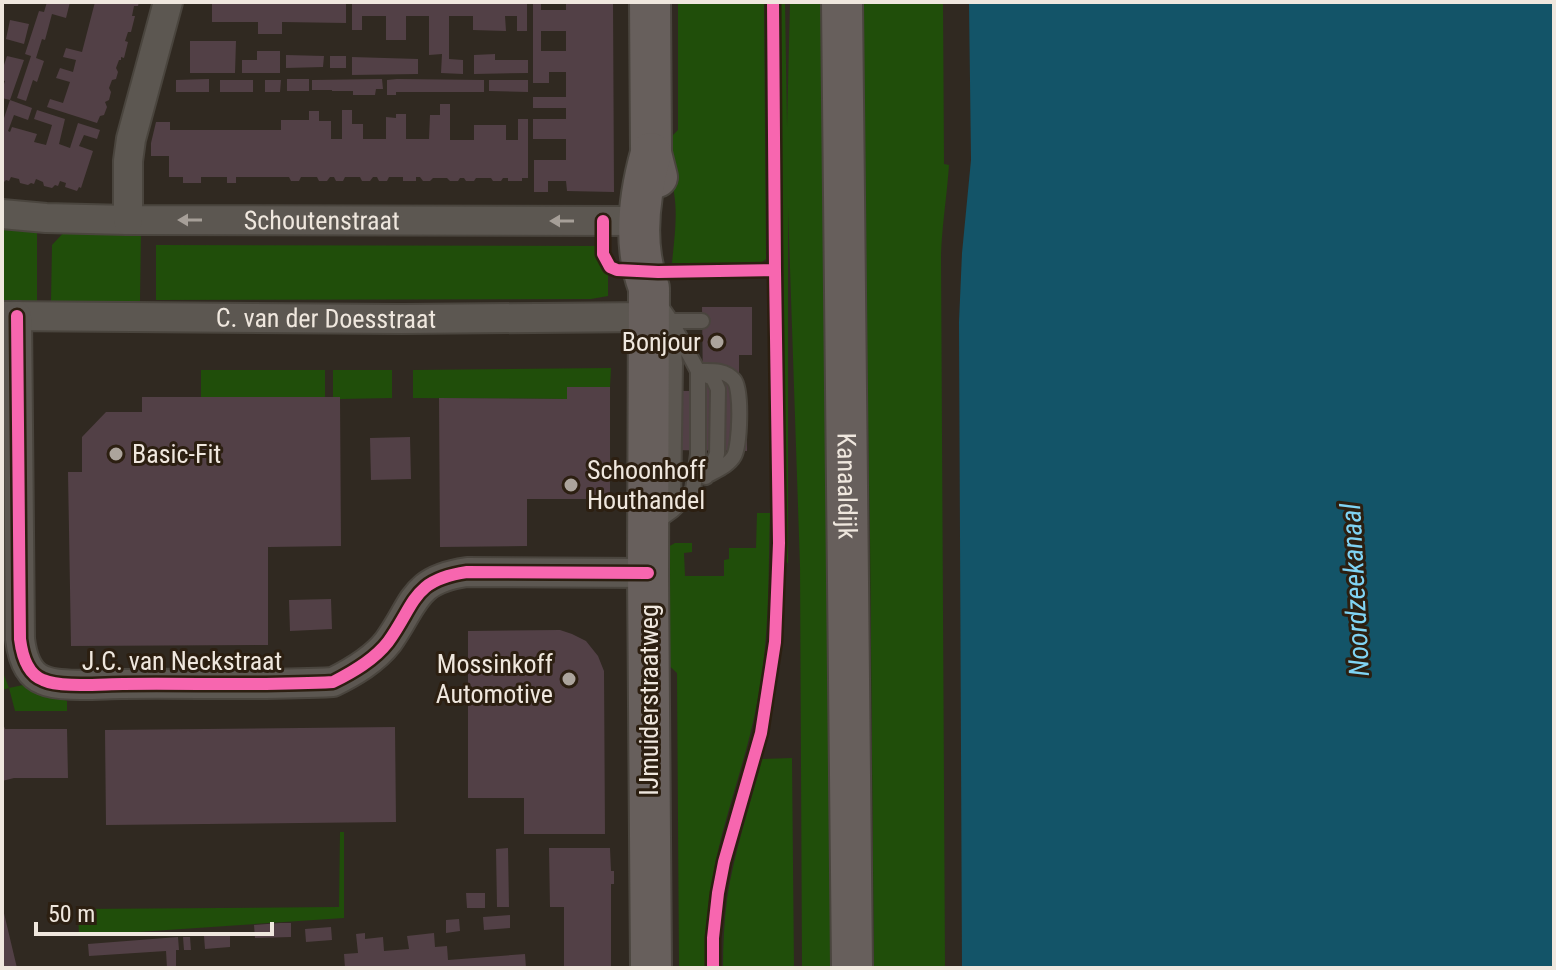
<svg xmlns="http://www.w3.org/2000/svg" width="1556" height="970" viewBox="0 0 1556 970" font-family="'Roboto Condensed',sans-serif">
<rect width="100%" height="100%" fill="#302921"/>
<path fill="#204e0a" d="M678,2H764L766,254V259L758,265L672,263C674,241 678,216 674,193C672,176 666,160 666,142L678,130Z
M780,2H785L787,127L790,2H825L837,968H802L800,566L788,208V564L785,559L784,324Z
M861,2H943L944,164L949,165C947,195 942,225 941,255L945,968H874L870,539Z
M2,225L37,228V301H2Z
M66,230H141L140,301H51L52,245Z
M156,245L599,246L601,264L608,272V296L591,299L156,300Z
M611,368L610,387H568L567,399L413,398V370Z
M201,370H325V397L201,404Z
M333,370H392V398L340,399V397H333Z
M757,513H770C768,577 770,640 757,703C746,762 723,818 713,876C707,907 705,937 705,968H679L677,673L663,660L666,548L675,543H692V552L684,553L685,576H724V560L729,559V548H756Z
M2,670L9,688L23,685C37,695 52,694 67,701V711H15L9,688L2,690Z
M792,758L794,968H723C723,945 724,922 727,899C734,852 750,806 762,759Z
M340,832H344V918L79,936L78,909L339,907Z"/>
<path fill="#135468" d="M969,2H1554V968H962L959,322L962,253L971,160Z"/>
<path fill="#524046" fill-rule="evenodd" d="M47,2H70L66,18L52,14L45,40L42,39L36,58L44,61L37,82L33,80L26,101L17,98L31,56L25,54L39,11L44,12Z
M95,2H139L138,6H134L132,16H135L131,32H128L125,41L128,42L124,58L121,57V60H119L116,68L118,72L116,79L112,80L109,88L111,92L109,100L105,102L107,107L104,115L100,116L97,123L47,107L50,99L63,103L70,82L56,78L60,68L73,72L76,60L63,57L66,48L82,52Z
M212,2H346V23L282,22V34H258V22H212Z
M352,2H527V31H517V16H505L506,31L473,30V16H449V59L463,60V74L441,73L442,54L429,55V16H406V40H386V16H362V30H352Z
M533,2H541V10H566V2H613L614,192L567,191L566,181H548V192H534V160H566V139H533V119H566V108H533V97H566V72H549V83H533ZM541,31H566V51H541Z
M10,20L29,24L24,44L6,39Z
M190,41H236L235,73H190Z
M257,51H280V73H242V60H257Z
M495,54V60H528V73L474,74V55Z
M286,55L324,56L323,67L286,68Z
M7,56L24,60L10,100L2,98V90L5,81L2,80V71Z
M330,56H346V68H330Z
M352,57L418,59V74L352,75Z
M209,79V92H176V80Z
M287,79H309V91H287Z
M382,79L383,89H376L375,95H353V91H332V90H312V80Z
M397,79L484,80V92H396V95H387V80Z
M220,80H253V92H220Z
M265,80H281L280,92H265Z
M489,80H528V92L489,91Z
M10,100L32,108L28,120L14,115L8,131L10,132L12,127L37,134L34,142L46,145L52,125L34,119L37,110L65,119L59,144L70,148L78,123L100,130L97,139L84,135L79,146L93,151L81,188L79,187L77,191L65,187L66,183L60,181L58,186L55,185L52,188L44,186L43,182L36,179L34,184L31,183L28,185L20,183L19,179L11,177L9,181L6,180L2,184V124Z
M440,104H450V140H474V125H506V140H518V119H528V178H522V181H508V178H503L501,181H493L491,178H476L474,181H466L464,178H460L458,181H450L447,178H433L430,181H423L420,177H416V181H403V177H389L387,181H379L377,177H373L370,181H362L360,177H345L343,181H336L334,177H330L327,181H319L317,177H301L299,181H291L289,177H236V183H227V177H201V183H183V177H169V156H151V143L156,122H170V130H281V120H309V111H319V121H331V139H342V110H352V124H363V139H386V117L396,118V114H406V139H429L430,115H440Z
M702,307H752V355H739V392H747V451L667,450L668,391H703Z
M567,387H610V499H527V546L440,547L439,398L567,399Z
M142,397H340L341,546L268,547V645L71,646L68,472H82V437L106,412H142Z
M410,437L411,479L371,480L370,438Z
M331,599L332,629L290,631L289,600Z
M560,630L572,634L586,641L598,656L604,671L605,834H524V798H468V631Z
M2,721L5,729H67L68,778H14L2,781Z
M395,727L396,822L106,825L105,730Z
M508,848L509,907H497L496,849Z
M549,848H610L611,871H614V884H611V968H564V907H550Z
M466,893H485V908H467Z
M2,909H3L17,968H2Z
M510,915V928L484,930L483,917Z
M459,919L460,931L446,933V920Z
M280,923H291V937L255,938L254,925Z
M331,927L332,940L306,942L305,929Z
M365,933V939L383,937L384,951L409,949L407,936L434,933L435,947L447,946L448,960L525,954L526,968H345L344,954L358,953L356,934Z
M230,934V947L205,949L204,936Z
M178,937L179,950H176V968H167L166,951L89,956L88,944Z
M183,937H190L191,950H184Z"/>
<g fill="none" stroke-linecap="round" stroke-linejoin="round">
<g stroke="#4a453e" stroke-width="18">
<path id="lane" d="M698,371C710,371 725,369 734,380C742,389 740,445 734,456C729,465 717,470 708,475
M701,373L713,378L718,389L717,454L706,477
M673,510L693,490L698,454V371L671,321H702
M655,523L673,510L675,363L671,321L658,302"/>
</g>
<g stroke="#4a453e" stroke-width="32">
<g id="street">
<path id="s1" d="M2,214L46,218L128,220L640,221"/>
<path d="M128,220V161L131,139L168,2"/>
<path id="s2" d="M2,316L402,319L648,317"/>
<path d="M17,316L20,639C22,655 27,674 43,680C60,688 102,684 123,684C192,683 263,686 333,682C353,672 374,660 388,642C416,603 412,580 467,572L648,573"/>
</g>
</g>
<g stroke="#4a453e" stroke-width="44">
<g id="secondary">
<path d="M650,2L651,153L657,177"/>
<path id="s3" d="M842,2L852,968"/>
<path d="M651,968L648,573L649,288C633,246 639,196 651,153"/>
</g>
</g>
<use href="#lane" stroke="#5c5751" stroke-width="14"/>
<use href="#street" stroke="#5c5751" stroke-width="28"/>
<use href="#secondary" stroke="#675f5c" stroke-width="40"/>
<g stroke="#2c1f11" stroke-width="17">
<path id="cycleway" d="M773,2L775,270
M603,221V254L610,267L617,270L658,272L775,270L779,543L775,642L761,733L724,862L718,893L713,938V968
M17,316L20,639C22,655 27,674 43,680C60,688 102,684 123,684C192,683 263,686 333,682C353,672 374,660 388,642C416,603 412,580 467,572L648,573"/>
</g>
<use href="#cycleway" stroke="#f766af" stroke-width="12"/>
</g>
<defs><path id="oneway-solid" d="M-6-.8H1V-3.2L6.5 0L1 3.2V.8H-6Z" transform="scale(2)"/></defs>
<g fill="#a69f98">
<use href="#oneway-solid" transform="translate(190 220) rotate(-180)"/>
<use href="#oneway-solid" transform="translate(562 221) rotate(-180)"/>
</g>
<g fill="#aca49c" stroke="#2c1f11" stroke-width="3">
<circle cx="717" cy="342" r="8"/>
<circle cx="116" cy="454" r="8"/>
<circle cx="571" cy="485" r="8"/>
<circle cx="569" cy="679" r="8"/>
</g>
<g text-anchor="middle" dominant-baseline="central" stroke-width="6" stroke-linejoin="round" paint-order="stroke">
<g font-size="26" fill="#efe7de" stroke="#2c1f11">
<text stroke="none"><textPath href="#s1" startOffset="320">Schoutenstraat</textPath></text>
<text stroke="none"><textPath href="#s2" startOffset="324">C. van der Doesstraat</textPath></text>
<text stroke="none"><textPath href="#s3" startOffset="484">Kanaaldijk</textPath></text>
<text x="182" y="661">J.C. van Neckstraat</text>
<text transform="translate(649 700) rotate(-90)">IJmuiderstraatweg</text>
</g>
<g font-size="26" fill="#efe7de" stroke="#2c1f11" text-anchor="end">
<text x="701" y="342">Bonjour</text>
<text x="132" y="454" text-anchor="start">Basic-Fit</text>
<text x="587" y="470" text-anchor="start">Schoonhoff<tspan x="587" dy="30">Houthandel</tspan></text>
<text x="553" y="664">Mossinkoff<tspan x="553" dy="30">Automotive</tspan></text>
</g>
<g font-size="28" font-style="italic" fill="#80d4f4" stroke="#2c1f11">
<text transform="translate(1355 590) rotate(-93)">Noordzeekanaal</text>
</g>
</g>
<rect width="1556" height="970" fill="none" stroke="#efe7de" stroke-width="8"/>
<path d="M36 922v12h236v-12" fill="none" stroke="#efe7de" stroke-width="4"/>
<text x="48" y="922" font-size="24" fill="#efe7de" stroke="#2c1f11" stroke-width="6" paint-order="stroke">50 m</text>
</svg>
